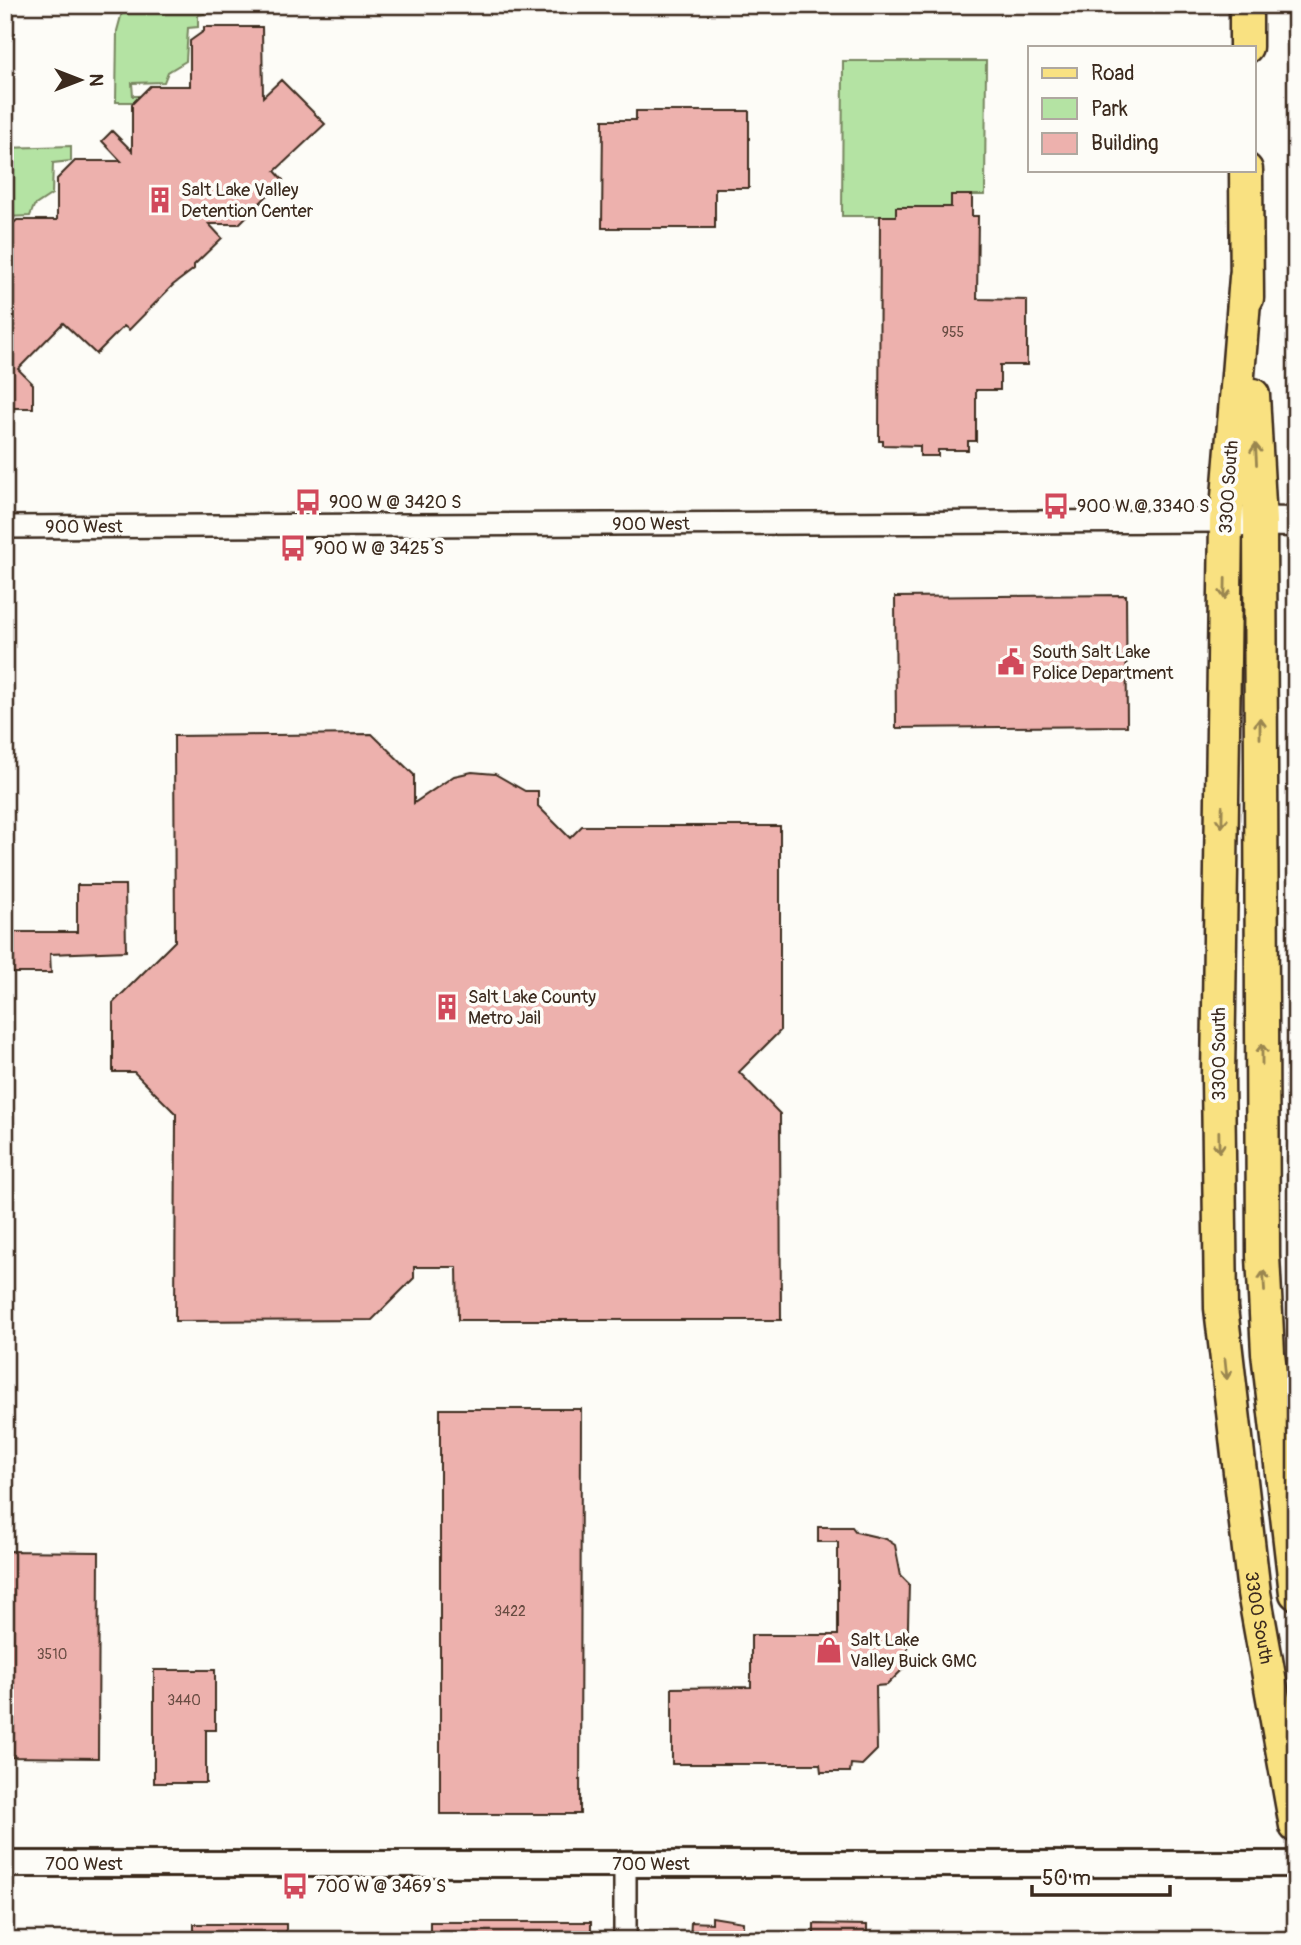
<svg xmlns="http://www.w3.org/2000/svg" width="1301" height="1945" viewBox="0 0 1301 1945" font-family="Pangolin,sans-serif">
<rect width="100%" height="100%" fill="#fdfcf7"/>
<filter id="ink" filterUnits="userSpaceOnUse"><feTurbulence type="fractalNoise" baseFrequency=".0143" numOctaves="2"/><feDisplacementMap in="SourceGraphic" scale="14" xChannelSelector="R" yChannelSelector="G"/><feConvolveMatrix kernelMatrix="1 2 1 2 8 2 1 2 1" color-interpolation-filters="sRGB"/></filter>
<g filter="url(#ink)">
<path fill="#b4e3a3" stroke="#788660" stroke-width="2" d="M124,5H204V14L198,15V27L188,28L186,61L168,72L164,82L132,83L133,96H140L134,102H116L117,31Z
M843,61H986L985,195H952L951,207H896V216H842Z
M71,146V161L53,163L52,194L34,206L30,216L5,217V148Z"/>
<path fill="#edb1ad" stroke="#3b2a1e" stroke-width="2" d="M204,27H262L263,97L281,80L325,124L275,171L283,180L239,224H209L222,238L194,265V269L173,285L129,330L124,326L96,354L63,323L18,369L33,384V408H9L5,404V231L17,220H57V179L75,161H121L102,141L112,131L132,151V104L150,86H190V41L204,31Z
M636,111H749V188H715V228H602L603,120H636Z
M951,195H972V216H978L977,299L1027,300V365H1000V390H976V441H968V450H938V456H920V446L883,445V441H879L880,216H896V207H951Z
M1126,595L1127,726L896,728L895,597Z
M372,734L414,775V803L454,776L472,772L495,774L525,791H538V806L570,838L582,826H780V1031L739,1072L780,1114L781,1320H458L457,1267H414V1278L372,1320L175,1321L176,1114L134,1072H113V1003L175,941L174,736Z
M77,885H125L126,951L50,954L51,973H5V932H77Z
M440,1409H581L580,1814H440Z
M818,1527H852L856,1532L886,1539L895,1545L901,1576L909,1584L907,1665L887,1685L876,1686L877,1750L862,1765L851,1764L850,1772H821L820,1764H672V1688L751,1687V1635H838V1542H818Z
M5,1551L99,1552L98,1758L5,1757Z
M154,1670H215V1730H206V1783H154Z
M712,1917L743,1922V1940H690L691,1922L712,1923Z
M430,1922H591V1940H430Z
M194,1924H286V1940H194Z
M814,1924L867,1925V1940H814Z"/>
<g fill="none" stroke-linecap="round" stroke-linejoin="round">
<g stroke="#3b2a1e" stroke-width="26">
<g id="minor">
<path id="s1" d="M5,527L1226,521"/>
<path d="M625,1940V1863"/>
</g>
</g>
<g stroke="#3b2a1e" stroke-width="30">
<g id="tertiary">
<path id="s2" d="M5,1864H1296"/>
</g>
</g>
<g stroke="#3b2a1e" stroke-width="33">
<path id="secondary" d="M1226,521L1296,522"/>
</g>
<g stroke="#3b2a1e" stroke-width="37">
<g id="primary">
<path d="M1246,5V47"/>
<path d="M1246,170L1247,298"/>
<path id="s3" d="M1246,277L1226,521L1218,1077L1221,1308L1254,1593L1296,1826"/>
<path d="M1253,395L1260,522L1263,1256L1268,1353L1296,1593"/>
</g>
</g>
<use href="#minor" stroke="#fdfcf7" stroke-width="21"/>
<use href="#tertiary" stroke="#fdfcf7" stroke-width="24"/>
<use href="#secondary" stroke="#fdfcf7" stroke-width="28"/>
<use href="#primary" stroke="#f9e181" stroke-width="32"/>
</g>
<defs><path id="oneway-shaft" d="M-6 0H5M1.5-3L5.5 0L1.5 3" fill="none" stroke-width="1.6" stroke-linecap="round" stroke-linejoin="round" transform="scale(1.75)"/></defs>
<g stroke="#9a8650">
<use href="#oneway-shaft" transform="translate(1256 454) rotate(-93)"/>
<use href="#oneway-shaft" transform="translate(1225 589) rotate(91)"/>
<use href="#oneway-shaft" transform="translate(1260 728) rotate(-90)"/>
<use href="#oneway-shaft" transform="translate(1222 817) rotate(91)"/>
<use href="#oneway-shaft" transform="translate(1262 1054) rotate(-90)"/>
<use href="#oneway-shaft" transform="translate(1219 1142) rotate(89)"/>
<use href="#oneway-shaft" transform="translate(1264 1281) rotate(-93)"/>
<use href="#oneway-shaft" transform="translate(1226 1369) rotate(84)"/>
</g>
</g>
<defs>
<g id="building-bare" transform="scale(2.1)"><path d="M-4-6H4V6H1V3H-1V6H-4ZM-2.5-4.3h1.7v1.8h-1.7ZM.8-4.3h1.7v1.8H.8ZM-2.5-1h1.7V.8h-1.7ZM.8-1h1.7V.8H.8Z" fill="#d1495b" stroke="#fdfcf7" stroke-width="2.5" paint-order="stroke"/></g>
<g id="bus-bare" transform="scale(2.1)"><path d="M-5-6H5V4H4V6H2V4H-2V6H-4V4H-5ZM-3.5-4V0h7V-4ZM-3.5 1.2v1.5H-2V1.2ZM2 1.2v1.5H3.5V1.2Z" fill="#d1495b" stroke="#fdfcf7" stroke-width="2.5" paint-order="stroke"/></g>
<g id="civic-bare" transform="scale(2.1)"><path d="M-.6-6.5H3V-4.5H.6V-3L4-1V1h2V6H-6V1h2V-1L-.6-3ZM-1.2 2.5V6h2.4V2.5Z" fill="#d1495b" stroke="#fdfcf7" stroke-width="2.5" paint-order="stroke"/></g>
<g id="shop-bare" transform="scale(2.1)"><path d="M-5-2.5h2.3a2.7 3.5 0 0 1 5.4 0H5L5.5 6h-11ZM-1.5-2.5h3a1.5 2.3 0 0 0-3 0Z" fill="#d1495b" stroke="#fdfcf7" stroke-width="2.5" paint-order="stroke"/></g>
</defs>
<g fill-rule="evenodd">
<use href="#building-bare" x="160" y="200"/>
<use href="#bus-bare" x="308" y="502"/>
<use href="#bus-bare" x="1056" y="506"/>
<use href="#bus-bare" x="293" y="548"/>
<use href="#civic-bare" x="1011" y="662"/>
<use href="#building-bare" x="447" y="1007"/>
<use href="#shop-bare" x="829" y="1650"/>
<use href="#bus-bare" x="295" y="1886"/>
</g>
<g text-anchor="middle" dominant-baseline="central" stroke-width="7" stroke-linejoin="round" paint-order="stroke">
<g font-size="14" fill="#684c42">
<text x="953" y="332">955</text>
<text x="510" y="1611">3422</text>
<text x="52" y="1654">3510</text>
<text x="184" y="1700">3440</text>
</g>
<g font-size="18" fill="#3b2a1e" stroke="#fdfcf7" text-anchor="start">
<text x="181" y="190">Salt Lake Valley<tspan x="181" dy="21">Detention Center</tspan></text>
<text x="329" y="502">900 W @ 3420 S</text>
<text x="1077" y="506">900 W @ 3340 S</text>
<text x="314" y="548">900 W @ 3425 S</text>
<text x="1032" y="652">South Salt Lake<tspan x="1032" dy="21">Police Department</tspan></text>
<text x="468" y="997">Salt Lake County<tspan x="468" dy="21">Metro Jail</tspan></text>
<text x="850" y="1640">Salt Lake<tspan x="850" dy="21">Valley Buick GMC</tspan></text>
<text x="316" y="1886">700 W @ 3469 S</text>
</g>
<g font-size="18" fill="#3b2a1e" stroke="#fdfcf7">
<text transform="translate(1229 487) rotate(-86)">3300 South</text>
<text stroke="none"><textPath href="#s1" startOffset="646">900 West</textPath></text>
<text stroke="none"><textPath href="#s1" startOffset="79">900 West</textPath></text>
<text transform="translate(1219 1054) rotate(-90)">3300 South</text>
<text stroke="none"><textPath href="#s3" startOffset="1344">3300 South</textPath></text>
<text stroke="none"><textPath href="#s2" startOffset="646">700 West</textPath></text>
<text stroke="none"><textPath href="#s2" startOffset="79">700 West</textPath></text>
</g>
</g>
<rect width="1301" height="1945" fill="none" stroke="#fdfcf7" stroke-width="28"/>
<rect x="14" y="14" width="1273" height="1917" fill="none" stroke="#3b2a1e" stroke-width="2.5" filter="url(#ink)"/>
<rect x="1028" y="46" width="228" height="126" fill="#fdfcf7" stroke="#afa8a0" stroke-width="2"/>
<rect x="1042" y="68" width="35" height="10" fill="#f9e181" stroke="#afa8a0" stroke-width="2"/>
<text x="1091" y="80" font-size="21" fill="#3b2a1e">Road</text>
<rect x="1042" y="98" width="35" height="21" fill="#b4e3a3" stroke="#afa8a0" stroke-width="2"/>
<text x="1091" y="116" font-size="21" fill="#3b2a1e">Park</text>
<rect x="1042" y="133" width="35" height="21" fill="#edb1ad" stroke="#afa8a0" stroke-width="2"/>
<text x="1091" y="150" font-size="21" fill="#3b2a1e">Building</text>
<g transform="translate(80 80) rotate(90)" stroke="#fdfcf7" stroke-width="5" paint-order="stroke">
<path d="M0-5L12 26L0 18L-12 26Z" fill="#3b2a1e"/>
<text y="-10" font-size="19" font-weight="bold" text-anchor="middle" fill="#3b2a1e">N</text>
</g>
<path d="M1032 1885v10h138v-10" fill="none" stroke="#3b2a1e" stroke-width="3.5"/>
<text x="1042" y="1885" font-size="21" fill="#3b2a1e" stroke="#fdfcf7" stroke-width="5" paint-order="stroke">50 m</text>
</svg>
